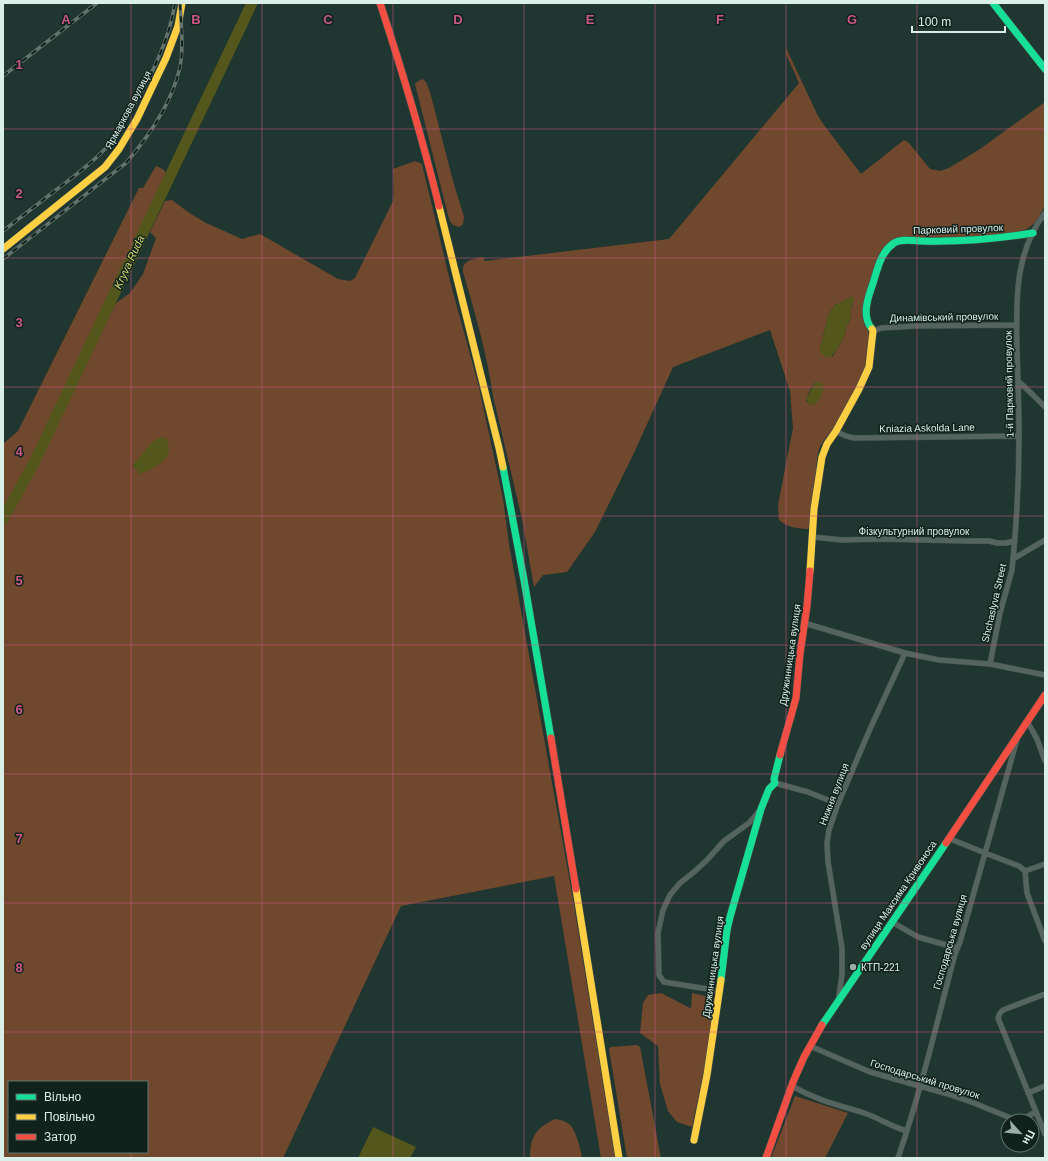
<svg xmlns="http://www.w3.org/2000/svg" width="1048" height="1161" viewBox="0 0 1048 1161" font-family="Arial,sans-serif">
<rect width="100%" height="100%" fill="#203630"/>
<path fill="#70482d" fill-rule="evenodd" d="M786,48L818,116L824,125L861,174L904,140L909,143L930,169L940,171L949,168L980,149L1045,102V206L1036,222L1027,229L1009,235L942,238L902,237L891,242L882,250L877,262L862,312C863,323 870,331 870,341C868,371 853,399 837,423C833,431 825,437 821,445C817,452 817,462 816,469C813,489 811,508 809,527L808,529C795,528 789,528 779,520L778,505L793,428L790,391L770,330L673,367L633,455L595,532L567,572L543,575L534,587L522,519L493,396C487,354 475,313 463,272C461,260 475,259 483,257L485,261L669,239L799,83L786,54ZM852,296L853,304L851,308L850,320L847,325L845,334L837,350L832,357L820,349L828,315L835,305L842,302ZM816,382L811,405L806,401C808,394 810,388 816,382Z
M423,79L426,82L430,92L453,181L464,217L463,224L459,227L453,225L450,221L448,215L415,84L418,81Z
M415,161L422,164L451,285L479,387L503,499L509,544L573,899L615,1158H601L554,876L401,906L283,1158H3V444L18,431L139,188H143L156,166L163,169L167,174V176L140,231L124,269L79,360L85,365L116,303L130,293L143,274L156,238L150,232L165,201L172,200L188,212L206,223L242,239L260,234L338,279L350,281L355,278L393,201L394,193L393,169ZM140,457V474L133,465ZM9,1082H147V1152H9Z
M661,993L690,1008H691L692,993L715,998L713,1028L692,1127L677,1122L668,1111L660,1084L658,1046L640,1033L643,1003L648,995Z
M637,1045L640,1047L661,1158H627L609,1049L611,1047Z
M795,1096L848,1113L825,1158H771Z
M555,1119C561,1120 566,1121 570,1125C576,1131 581,1150 582,1158H530C530,1137 536,1128 555,1119Z"/>
<path fill="#53571b" d="M852,296L854,297V300L851,308L850,320L847,325L845,334L837,350L831,357H826L821,353L820,349L828,315L835,305L842,302Z
M816,382L821,383L824,385C823,393 818,409 808,403L806,399L813,386Z
M161,437L167,439C167,442 169,445 169,449C169,462 150,470 140,474L133,465L152,442Z
M373,1127L416,1147L410,1158H358Z"/>
<g fill="none" stroke-linecap="round" stroke-linejoin="round">
<path stroke="#53571b" stroke-width="11" d="M3,519L35,461L252,3"/>
<g stroke="#42534d" stroke-width="6">
<path id="street" d="M873,331L881,328L916,326L1017,325
M1018,381L1031,393L1045,407
M836,431C842,435 847,437 855,438L1019,436
M813,537L842,540L881,539L969,541H989L997,543H1006L1015,541
M1013,559C1017,518 1019,476 1019,435C1019,407 1018,378 1017,350C1016,303 1014,253 1045,213
M804,623L905,653L939,660L990,664L1045,675
M990,664L1000,613L1012,570L1013,559L1045,540
M1027,721L1037,739L1045,761
M775,783L808,792L838,804
M948,838L985,853L1019,866L1025,871L1027,893L1045,941
M1025,871L1045,864
M892,922L918,937L957,948
M720,991L664,982L659,975L658,933L663,910L670,895L680,883L694,872L707,860L724,841L749,823L760,810
M1045,994L1003,1010L1000,1013L998,1018L1045,1134
M839,996L842,974V948L828,862L827,843L829,830L838,804L870,729L905,653
M810,1046L870,1072L948,1094L974,1103L1013,1119L1020,1120L1036,1112
M792,1086C816,1100 838,1105 864,1113C879,1118 892,1127 907,1131
M1028,1093L1045,1086
M898,1158C921,1091 937,1022 955,954L960,942L1018,736"/>
</g>
<g stroke="#42534d" stroke-width="8">
<path id="fast" d="M993,3L1045,69
M872,329C862,317 867,301 871,289C877,273 879,253 894,243C902,238 912,241 921,241C959,242 996,239 1033,233
M503,467L524,580L551,738
M721,980L727,930L730,917L761,809L769,789L775,783L774,779L780,755
M822,1025L946,843"/>
</g>
<g stroke="#42534d" stroke-width="8">
<path id="slow" d="M439,206L499,448L503,467
M3,249L105,167L119,149L137,119L166,58L178,26L182,3
M810,571L814,509L822,457L827,444L836,431L859,389L869,367L873,331L872,329
M576,889L619,1158
M694,1140L707,1075L721,980"/>
</g>
<g stroke="#42534d" stroke-width="8">
<path id="jam" d="M380,3C402,70 422,137 439,206
M551,738L576,889
M780,755L796,698L800,654L807,606L810,571
M946,843L1045,695
M766,1158L793,1082L804,1057L822,1025"/>
</g>
<use href="#street" stroke="#55645f" stroke-width="5"/>
<use href="#fast" stroke="#16e098" stroke-width="7"/>
<use href="#slow" stroke="#ffcf43" stroke-width="7"/>
<use href="#jam" stroke="#f24e42" stroke-width="7"/>
<g stroke="#62726c" stroke-width="3.5">
<path id="rail" d="M3,76L97,3
M3,231C21,217 38,204 56,190C73,177 90,165 105,149C115,138 123,124 130,112C150,78 169,42 175,3
M3,259L126,163C150,135 172,103 180,67C184,47 181,24 180,3"/>
</g>
<use href="#rail" stroke="#11221d" stroke-width="2" stroke-dasharray="6" stroke-linecap="butt"/>
</g>
<path fill="none" stroke="#c95885" stroke-width="1" stroke-opacity="0.55" d="M131,3V1082M262,3V1158M393,3V1158M524,3V1158M655,3V1158M786,3V1158M917,3V1158M3,129H1045M3,258H1045M3,387H1045M3,516H1045M3,645H1045M3,774H1045M3,903H1045M3,1032H1045M131,1152V1158"/>
<circle fill="#98aea7" stroke="#11221d" stroke-width="1.5" cx="853" cy="967" r="4"/>
<g text-anchor="middle" dominant-baseline="central" stroke-width="3" stroke-linejoin="round" paint-order="stroke">
<g font-size="10" fill="#d9efe7" stroke="#11221d">
<text transform="translate(128 110) rotate(-62)">Ярмаркова вулиця</text>
<text transform="translate(958 229) rotate(-2)">Парковий провулок</text>
<text transform="translate(944 317) rotate(-1)">Динамівський провулок</text>
<text transform="translate(1009 384) rotate(-91)">1-й Парковий провулок</text>
<text transform="translate(927 428) rotate(-1)">Kniazia Askolda Lane</text>
<text x="914" y="531">Фізкультурний провулок</text>
<text transform="translate(994 603) rotate(-77)">Shchaslyva Street</text>
<text transform="translate(790 655) rotate(-82)">Дружинницька вулиця</text>
<text transform="translate(834 794) rotate(-69)">Нижня вулиця</text>
<text transform="translate(898 895) rotate(-56)">вулиця Максима Кривоноса</text>
<text transform="translate(950 942) rotate(-74)">Господарська вулиця</text>
<text transform="translate(713 967) rotate(-82)">Дружинницька вулиця</text>
<text transform="translate(925 1079) rotate(17)">Господарський провулок</text>
</g>
<g font-size="10" fill="#d9efe7" stroke="#11221d" text-anchor="start">
<text x="861" y="967">КТП-221</text>
</g>
<g font-size="11" font-style="italic" fill="#d6da69" stroke="#11221d">
<text transform="translate(129 262) rotate(-65)">Kryva Ruda</text>
</g>
</g>
<g font-size="13" text-anchor="middle" font-weight="bold" fill="#c95885" stroke="#11221d" stroke-width="3" stroke-linejoin="round" paint-order="stroke">
<text x="66" y="24">A</text>
<text x="196" y="24">B</text>
<text x="328" y="24">C</text>
<text x="458" y="24">D</text>
<text x="590" y="24">E</text>
<text x="720" y="24">F</text>
<text x="852" y="24">G</text>
<text x="19" y="69">1</text>
<text x="19" y="198">2</text>
<text x="19" y="327">3</text>
<text x="19" y="456">4</text>
<text x="19" y="585">5</text>
<text x="19" y="714">6</text>
<text x="19" y="843">7</text>
<text x="19" y="972">8</text>
</g>
<rect width="1048" height="1161" fill="none" stroke="#d9efe7" stroke-width="8"/>
<rect x="8" y="1081" width="140" height="72" fill="#11221d" stroke="#61746e"/>
<rect x="16" y="1094" width="20" height="6" fill="#16e098" stroke="#61746e"/>
<text x="44" y="1101" font-size="12" fill="#d9efe7">Вільно</text>
<rect x="16" y="1114" width="20" height="6" fill="#ffcf43" stroke="#61746e"/>
<text x="44" y="1121" font-size="12" fill="#d9efe7">Повільно</text>
<rect x="16" y="1134" width="20" height="6" fill="#f24e42" stroke="#61746e"/>
<text x="44" y="1141" font-size="12" fill="#d9efe7">Затор</text>
<g transform="translate(1020 1133) rotate(117)"><circle r="19" fill="#11221d" stroke="#61746e"/>
<path d="M0-3L7 15L0 10L-7 15Z" fill="#98aea7"/>
<text y="-6" font-size="11" font-weight="bold" text-anchor="middle" fill="#d9efe7">Пн</text>
</g>
<path d="M912 26v6h93v-6" fill="none" stroke="#d9efe7" stroke-width="2"/>
<text x="918" y="26" font-size="12" fill="#d9efe7" stroke="#11221d" stroke-width="3" paint-order="stroke">100 m</text>
</svg>
